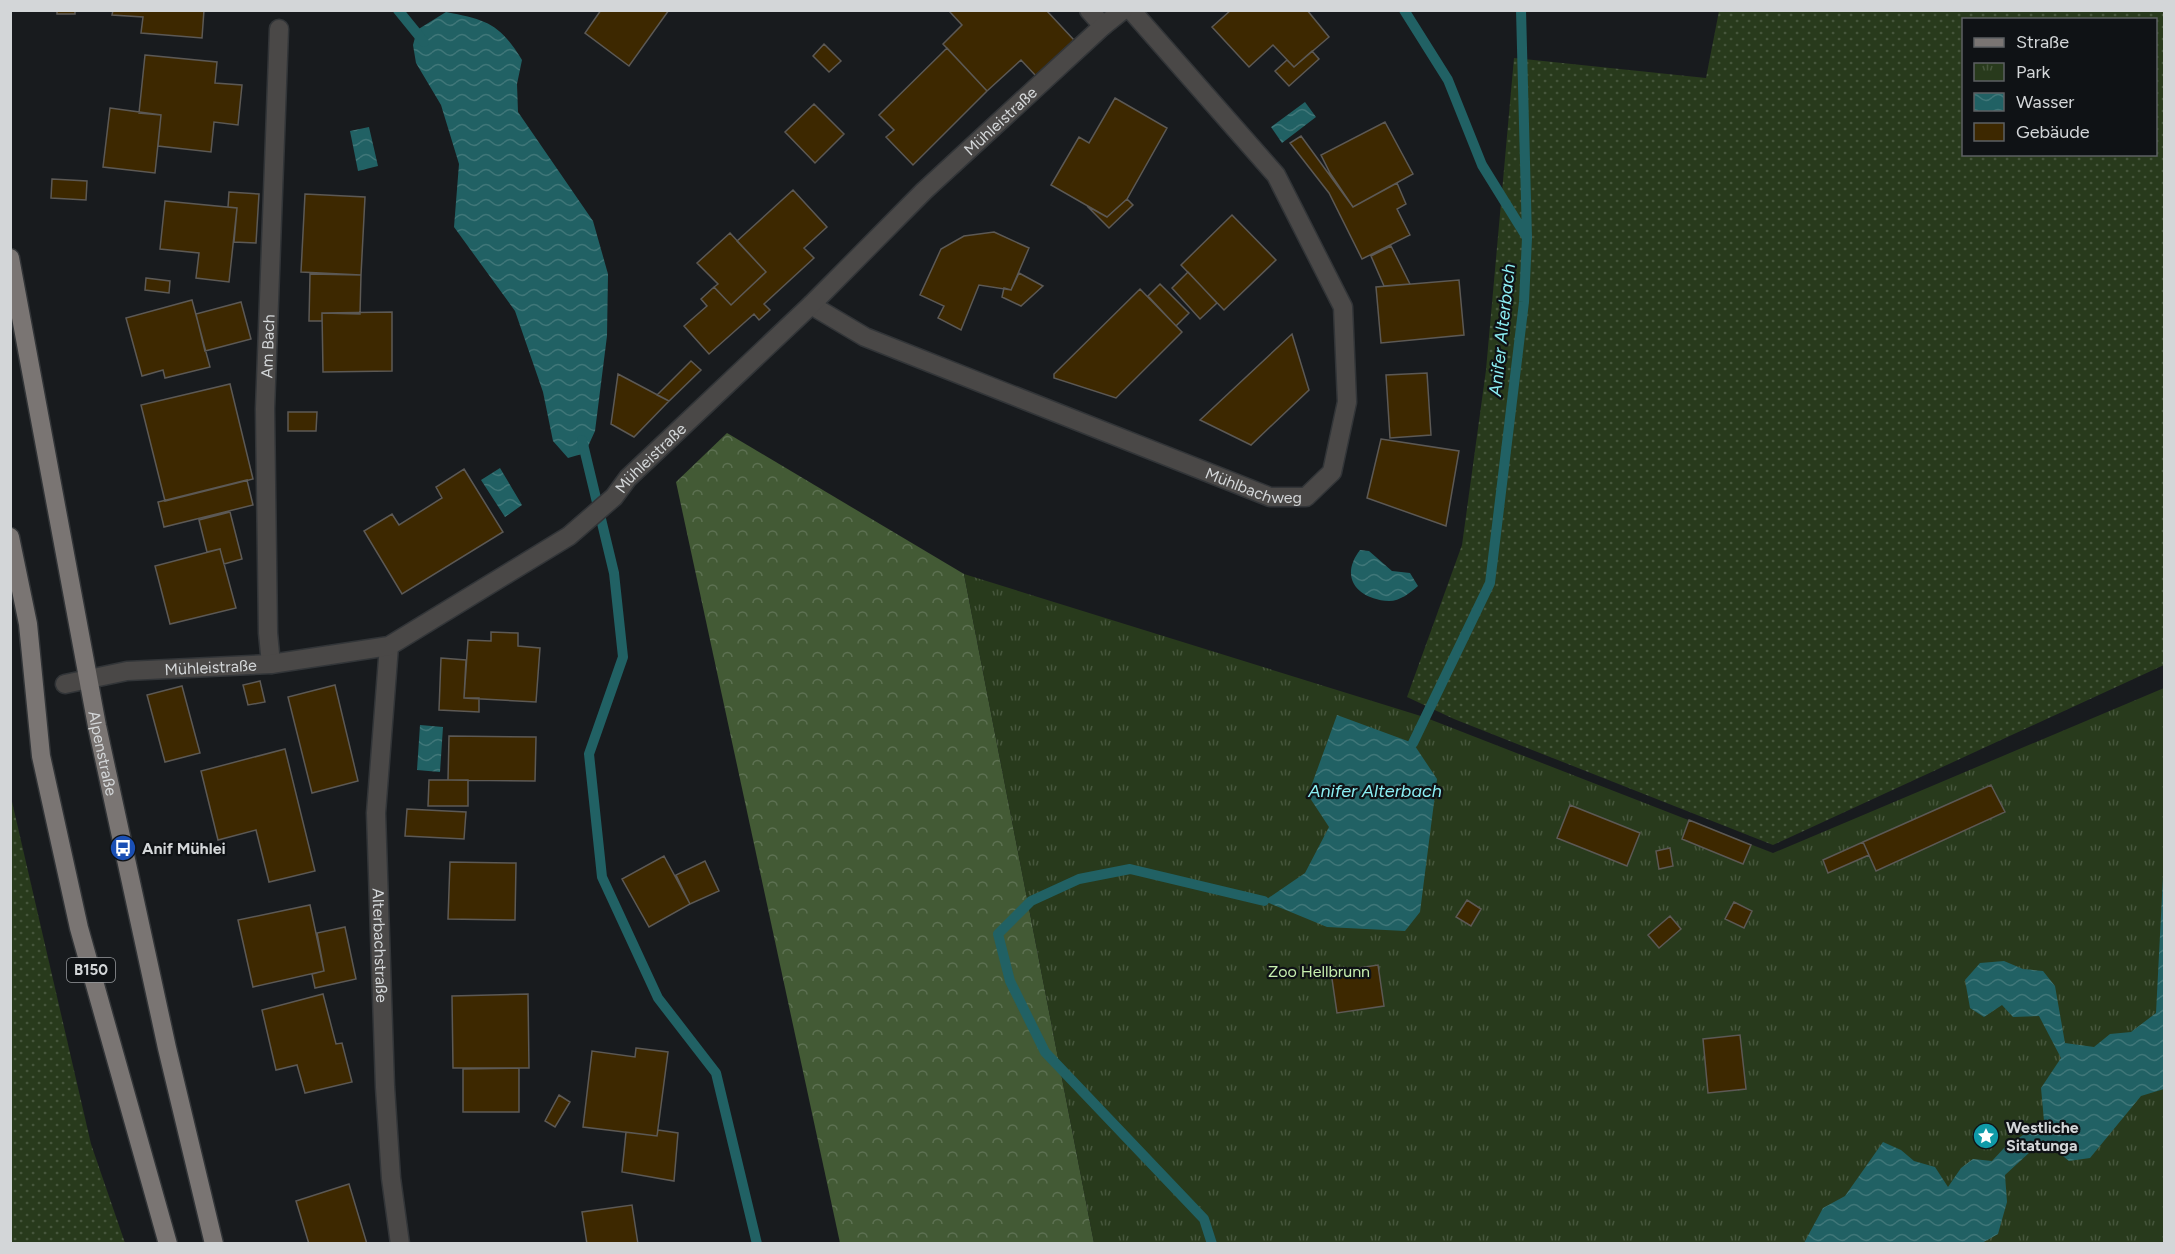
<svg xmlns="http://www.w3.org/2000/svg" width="2175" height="1254" viewBox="0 0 2175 1254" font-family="Figtree,sans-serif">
<defs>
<pattern id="grass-dots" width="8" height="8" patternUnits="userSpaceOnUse" patternTransform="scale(1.5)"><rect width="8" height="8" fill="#283a1c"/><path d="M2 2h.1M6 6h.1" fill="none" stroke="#46563c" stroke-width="1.8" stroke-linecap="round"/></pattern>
<pattern id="forest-crowns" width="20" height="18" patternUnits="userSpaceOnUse" patternTransform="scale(1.5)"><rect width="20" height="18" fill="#435a35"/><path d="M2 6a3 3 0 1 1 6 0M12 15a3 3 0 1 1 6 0" fill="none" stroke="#5d7152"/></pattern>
<pattern id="park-tufts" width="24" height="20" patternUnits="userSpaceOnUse" patternTransform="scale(1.5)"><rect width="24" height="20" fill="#283a1c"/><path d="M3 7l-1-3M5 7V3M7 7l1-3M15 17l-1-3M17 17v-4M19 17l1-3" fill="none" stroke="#46563c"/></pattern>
<pattern id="water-waves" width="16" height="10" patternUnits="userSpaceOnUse" patternTransform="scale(1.5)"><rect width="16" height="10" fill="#216164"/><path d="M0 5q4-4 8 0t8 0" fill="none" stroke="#407779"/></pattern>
</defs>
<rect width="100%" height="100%" fill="#181b1e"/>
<path fill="url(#grass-dots)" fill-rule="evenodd" d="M1719,11H2164V665L1773,845L1454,719L1407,697L1462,545L1486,370L1514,58L1706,78ZM1964,20H2156V154H1964Z
M10,793L91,1144L125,1243H11Z"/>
<path fill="url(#forest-crowns)" d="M727,433L964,574L1094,1243H840L676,482Z"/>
<path fill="url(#park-tufts)" d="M964,574L1424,717L1773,853L2164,688V1243H1094Z"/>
<path fill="url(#water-waves)" d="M446,12C487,20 499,23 522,60L517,84L518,112L593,221L608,274L607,336L595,431L585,453L568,458L553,441L543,392L515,311L454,227L459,164L441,105L416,63L413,45L417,30Z
M1305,102L1316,117L1282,143L1271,127Z
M369,127L378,166L358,171L350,131Z
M500,468L522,505L505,517L481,480Z
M1360,550L1369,551L1392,571L1410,573L1418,586C1410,593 1400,601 1389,601C1357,599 1339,577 1360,550Z
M1337,715L1413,743L1437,779L1420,912L1405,931L1327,927L1264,901L1305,873L1329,827L1308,795Z
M420,725L443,727L440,772L417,770Z
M2164,857V1089L2141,1096L2090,1158L2069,1161L2043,1140L2005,1175L2007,1202L1998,1234L1982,1243H1804L1823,1208L1845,1196L1883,1142L1901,1150L1914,1161L1935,1167L1948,1187L1961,1168L1973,1159L1992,1161L2005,1147L2044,1121L2041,1088L2061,1058L2039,1016L2013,1017L2002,1005L1984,1017L1970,1008L1965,980L1980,963L2004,961L2023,969L2043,971L2055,986L2065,1043L2094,1047L2110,1034L2131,1032L2156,1013Z"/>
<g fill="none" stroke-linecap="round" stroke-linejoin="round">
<path stroke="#216164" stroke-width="10" d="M398,10L424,42
M1404,10L1448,80L1482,165L1526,236
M582,440L614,573L623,657L589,754L602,877L658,998L716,1073L757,1244
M1413,743L1490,583L1524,302L1527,238L1521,10
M1212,1244L1204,1219L1045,1052L1010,981L998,934L1031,901L1079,879L1130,869L1264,901"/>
</g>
<path fill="#3d2800" stroke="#5c5955" stroke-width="1.5" d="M57,10H75V14H57Z
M113,10H204L202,38L141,33L143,17L112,15Z
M601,10H669L629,66L585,33Z
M952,10H1046L1074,40L1036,76L1021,60L987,91L943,44L962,25L950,12Z
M1231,10H1307L1329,37L1294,67L1273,45L1249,67L1212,27Z
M824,44L841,61L829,72L813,56Z
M947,48L987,91L913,165L886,137L894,130L879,115Z
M1312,51L1319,59L1289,86L1275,71L1287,60L1294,67Z
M145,55L217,62L215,83L242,85L238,125L214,122L211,152L158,146L161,115L139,113Z
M1115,98L1167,128L1127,199L1107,217L1051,185L1079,137L1089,143Z
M814,104L844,134L815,163L785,132Z
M110,108L161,115L155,173L103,167Z
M1385,122L1413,174L1353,207L1330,173L1321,155Z
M1301,136L1353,207L1397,183L1406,204L1397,209L1410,235L1362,259L1329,193L1290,143Z
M52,179L87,181L86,200L51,198Z
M793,190L827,227L804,248L814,258L764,304L770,310L759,320L754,314L709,354L684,326L707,306L701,299L714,287L731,305L766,272L737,241Z
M229,192L259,194L256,243L234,242L237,208L228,207Z
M305,194L365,197L361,275L301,272Z
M1127,199L1133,205L1109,228L1087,206L1107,217Z
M165,201L237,208L229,282L196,278L199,253L160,249Z
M1232,215L1276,260L1224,310L1181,265Z
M994,232L1029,248L1011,290L979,285L961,330L938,318L944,306L920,295L941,249L964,236Z
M730,233L766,272L731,305L714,287L718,284L697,263Z
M1391,246L1410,284L1384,286L1371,256Z
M1188,272L1217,303L1200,319L1172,288Z
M1019,273L1043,286L1021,306L1002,297L1004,288L1011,290Z
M310,274L361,275L360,314L322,313V321H309Z
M146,278L170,281L169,293L145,290Z
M1459,280L1464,335L1381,343L1376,287Z
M1160,284L1189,313L1176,326L1148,296Z
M1140,289L1182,332L1116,398L1054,378V374Z
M192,300L210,367L165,378L163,370L142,376L126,318Z
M241,302L251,339L205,351L196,314Z
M392,312V371L323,372L322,313Z
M1292,334L1309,390L1251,445L1200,420Z
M691,361L701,370L669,401L657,395Z
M1427,373L1431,435L1390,438L1386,375Z
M618,374L669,401L634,437L611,424Z
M230,384L253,479L165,501L141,405Z
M288,412H317L316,431H288Z
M1381,439L1459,451L1446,526L1367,498Z
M464,469L503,532L402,594L364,531L392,514L399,525L442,498L436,487Z
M247,480L253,505L164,527L158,502Z
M230,512L242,559L224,564L220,549L207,552L199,520Z
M220,549L236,608L170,624L155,566Z
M491,632L518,633V646L540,648L536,702L464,698L468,640L491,641Z
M441,658L466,660L464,698H479V712L439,710Z
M260,681L265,702L248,705L243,685Z
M335,685L358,781L312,793L288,697Z
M182,686L200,753L165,762L147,695Z
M449,736L536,737L535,781L448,780Z
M285,749L315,871L269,882L256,830L218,840L201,771Z
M429,780H468V806H428Z
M1991,785L2005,812L1876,871L1863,842Z
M1570,805L1640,833L1627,866L1557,838Z
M407,809L466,812L464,839L405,836Z
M1689,820L1751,845L1743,864L1682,839Z
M1863,842L1869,855L1828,873L1823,860Z
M1670,848L1673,866L1659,869L1656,851Z
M664,856L690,904L649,927L622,879Z
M705,861L719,891L690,904L676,875Z
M450,862L516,863L515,920L448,919Z
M1467,900L1481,909L1471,926L1456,917Z
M1734,902L1752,911L1744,928L1725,919Z
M310,905L324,971L253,987L238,920Z
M1670,916L1681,929L1659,948L1648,935Z
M345,927L356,979L315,988L312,974L324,971L317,933Z
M1378,965L1384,1006L1337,1013L1331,972Z
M323,994L336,1044L342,1043L352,1082L305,1093L297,1065L276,1070L262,1010Z
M528,994L529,1068H453L452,996Z
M1740,1035L1746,1089L1708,1093L1703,1039Z
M636,1048L668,1052L657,1136L583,1127L592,1051L635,1057Z
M519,1068V1112H463V1069Z
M559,1095L570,1102L555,1127L545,1121Z
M658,1130L678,1133L674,1181L622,1172L626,1132L657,1136Z
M349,1184L367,1244H309L296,1201Z
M632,1205L638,1244H587L582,1212Z"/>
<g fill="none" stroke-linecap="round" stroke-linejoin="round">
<g stroke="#323538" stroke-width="21">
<g id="minor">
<path d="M1089,10L1103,26"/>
<path id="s1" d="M811,305L865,337L1270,497H1306L1332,472L1347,402L1343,307L1276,175L1131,10"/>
<path id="s2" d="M389,646L376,813L385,1087L391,1178L400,1244"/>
<path id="s3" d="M271,664L268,633L265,409L279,29"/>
<path id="s4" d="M65,684L127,671L271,664L389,646L569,536L614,497L628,478L811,305L924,191L1103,26L1123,10"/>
</g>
</g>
<g stroke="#323538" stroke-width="21">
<g id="major">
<path id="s5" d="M10,258L97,726L167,1048L214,1244"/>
<path d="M10,537L28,624L41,756L79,928L168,1244"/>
</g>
</g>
<use href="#minor" stroke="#4a4847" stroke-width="18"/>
<use href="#major" stroke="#7a7573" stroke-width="18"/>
</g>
<defs>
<g id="bus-disc" transform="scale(1.35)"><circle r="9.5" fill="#1a4fb4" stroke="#0f1215"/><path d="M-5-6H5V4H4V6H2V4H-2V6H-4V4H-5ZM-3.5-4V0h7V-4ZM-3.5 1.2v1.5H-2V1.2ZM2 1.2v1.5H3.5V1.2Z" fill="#fff"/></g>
<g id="sight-disc" transform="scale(1.35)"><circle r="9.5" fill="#0f9aa8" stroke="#0f1215"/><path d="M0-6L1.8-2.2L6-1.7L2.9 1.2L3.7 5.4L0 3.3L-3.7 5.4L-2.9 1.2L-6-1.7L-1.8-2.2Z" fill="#fff"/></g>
</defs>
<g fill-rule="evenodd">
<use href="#bus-disc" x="123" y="848"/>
<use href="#sight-disc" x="1986" y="1136"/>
</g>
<g text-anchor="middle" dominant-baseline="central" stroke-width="4.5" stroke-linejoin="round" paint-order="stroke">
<rect fill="#0f1215" stroke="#989b9e" stroke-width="1.5" x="67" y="958" width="48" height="24" rx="4.5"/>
<g font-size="15" font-weight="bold" fill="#d3d6d8">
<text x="91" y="970">B150</text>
</g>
<g font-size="16" fill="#d3d6d8" stroke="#0f1215">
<text stroke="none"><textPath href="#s4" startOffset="1137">Mühleistraße</textPath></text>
<text stroke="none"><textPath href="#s3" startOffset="318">Am Bach</textPath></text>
<text stroke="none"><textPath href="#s4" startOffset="651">Mühleistraße</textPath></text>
<text stroke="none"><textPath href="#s1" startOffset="480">Mühlbachweg</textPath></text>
<text stroke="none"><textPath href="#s4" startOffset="147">Mühleistraße</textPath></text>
<text stroke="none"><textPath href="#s5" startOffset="504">Alpenstraße</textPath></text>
<text stroke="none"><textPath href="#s2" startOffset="300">Alterbachstraße</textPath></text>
</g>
<g font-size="16" font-weight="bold" fill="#d3d6d8" stroke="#0f1215" text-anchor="start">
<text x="142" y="848">Anif Mühlei</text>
<text x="2006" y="1127">Westliche<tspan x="2006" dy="18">Sitatunga</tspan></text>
</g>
<g font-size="16" fill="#c7efaf" stroke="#0f1215">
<text x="1319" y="971">Zoo Hellbrunn</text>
</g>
<g font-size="18" font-style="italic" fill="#8ceff4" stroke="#0f1215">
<text transform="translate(1502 330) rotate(-84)">Anifer Alterbach</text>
<text x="1375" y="791">Anifer Alterbach</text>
</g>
</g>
<rect width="2175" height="1254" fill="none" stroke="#d3d6d8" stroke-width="24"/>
<rect x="1962" y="18" width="195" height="138" fill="#0f1215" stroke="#5d6063" stroke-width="1.5"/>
<rect x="1974" y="38" width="30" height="9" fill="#7a7573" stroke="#5d6063" stroke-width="1.5"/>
<text x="2016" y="48" font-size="18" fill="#d3d6d8">Straße</text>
<rect x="1974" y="63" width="30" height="18" fill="url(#park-tufts)" stroke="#5d6063" stroke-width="1.5"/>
<text x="2016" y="78" font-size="18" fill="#d3d6d8">Park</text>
<rect x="1974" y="93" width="30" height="18" fill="url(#water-waves)" stroke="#5d6063" stroke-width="1.5"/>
<text x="2016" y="108" font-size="18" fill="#d3d6d8">Wasser</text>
<rect x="1974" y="123" width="30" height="18" fill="#3d2800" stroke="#5d6063" stroke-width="1.5"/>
<text x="2016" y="138" font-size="18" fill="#d3d6d8">Gebäude</text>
</svg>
